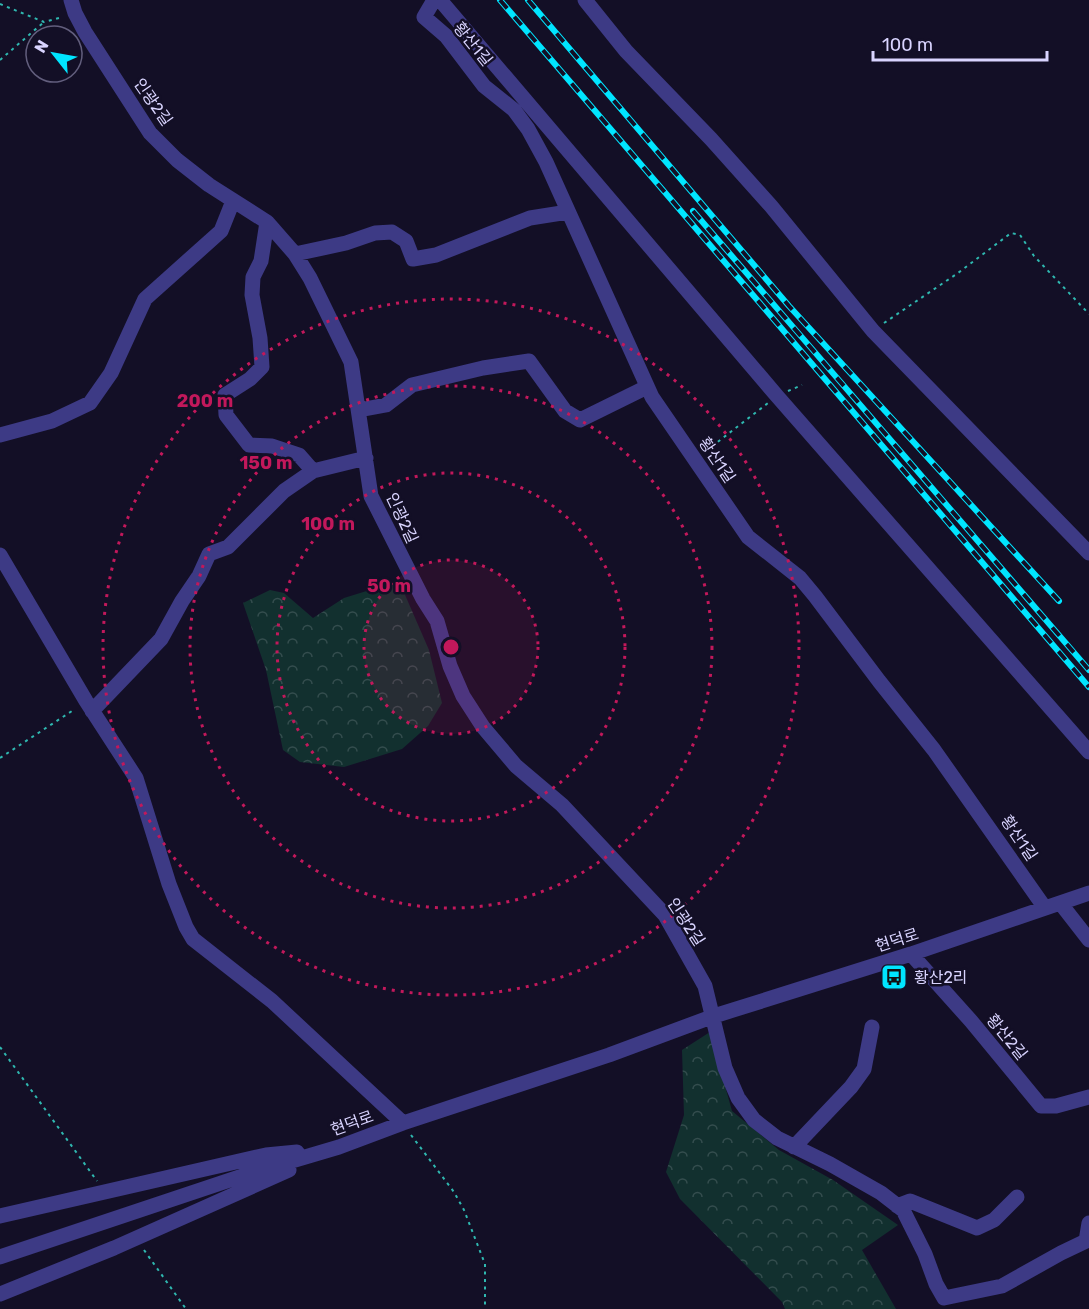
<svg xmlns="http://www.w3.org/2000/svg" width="1089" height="1309" viewBox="0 0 1089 1309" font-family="Rubik,'Noto Sans KR',sans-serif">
<defs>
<pattern id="forest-crowns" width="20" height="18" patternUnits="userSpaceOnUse" patternTransform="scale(1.5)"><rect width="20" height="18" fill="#12302f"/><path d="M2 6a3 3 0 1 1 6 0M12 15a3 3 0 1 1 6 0" fill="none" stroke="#344d4e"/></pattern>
</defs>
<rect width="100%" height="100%" fill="#130f26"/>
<path fill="url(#forest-crowns)" d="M399,581L429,650L442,703L428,726L402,749L344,767L300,762L283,750L266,670L243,603L270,590L284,593L313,618L344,598Z
M710,1032L732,1111L779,1150L833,1180L898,1225L862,1250L896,1309H785L782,1302L680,1199L666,1172L684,1115L682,1050Z"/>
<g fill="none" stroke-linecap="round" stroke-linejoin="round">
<path stroke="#2fb8b0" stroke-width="2" stroke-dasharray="3 4.5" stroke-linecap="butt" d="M0,4L44,22L63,17
M0,60L44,22
M884,323L958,273L1011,233L1020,235L1034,256L1089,314
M788,391L802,385
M706,451L768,403
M0,758L75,709
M0,1047L97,1181
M411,1135L454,1192L464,1210L485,1264V1309
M144,1250L186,1309"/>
<path stroke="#3d3a85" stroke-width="15" d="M71,0L75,13L85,32L150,133L177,160L209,185L267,222L295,254L310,278L351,362L371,496L423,599L437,621L450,666L463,696L483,727L516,766L562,805L665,915L705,986L725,1068L738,1098L754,1120L777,1138L830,1164L881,1193L903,1210L925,1254L936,1284L944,1298L1002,1286L1061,1253L1086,1241L1089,1223
M434,0L424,17L446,36L484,86L514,110L528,129L546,162L652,397L748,537L800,578L815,596L879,681L934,750L1045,908
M440,0L777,396L1089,752
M585,0L626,51L711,139L771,206L873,331L1089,553
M267,222L261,261L253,277L252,295L260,338L262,367L250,379L225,395L226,415L249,445L272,446L299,455L313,471
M295,254L346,243L375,233L392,232L406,241L413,259L436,255L530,218L568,212
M359,410L386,405L412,385L483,368L529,361L565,411L580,420L647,387
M0,435L52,421L90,403L111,373L145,299L221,231L233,201
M0,555L86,701L136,778L169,884L186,927L193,939L272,1001L403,1123
M92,711L161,639L182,601L199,576L209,554L228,547L284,491L313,471L366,458
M1061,904L1089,940
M911,954L971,1021L1041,1106H1056L1089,1097
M794,1147L851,1087L864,1069L872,1027
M897,1206L910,1201L977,1228L994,1220L1017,1197
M0,1216L266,1155L297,1152
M0,1257L251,1173L339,1147L403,1123L609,1055L714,1016L911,954L1089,893
M0,1294L114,1248L289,1170"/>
<g stroke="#00e5ff" stroke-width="6">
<path id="rail" d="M500,0L1089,687
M528,0L789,306L1059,601
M693,211L1089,670"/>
</g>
<use href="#rail" stroke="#130f26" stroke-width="4" stroke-dasharray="11" stroke-linecap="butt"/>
</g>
<circle cx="451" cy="647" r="87" fill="#c2185b" fill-opacity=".12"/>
<g fill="none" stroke="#c2185b" stroke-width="3" stroke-dasharray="3 6">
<circle cx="451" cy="647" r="87"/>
<circle cx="451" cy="647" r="174"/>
<circle cx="451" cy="647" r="261"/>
<circle cx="451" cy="647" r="348"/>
</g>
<defs>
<g id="bus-square" transform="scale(1.35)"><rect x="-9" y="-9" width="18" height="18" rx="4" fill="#00e5ff" stroke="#130f26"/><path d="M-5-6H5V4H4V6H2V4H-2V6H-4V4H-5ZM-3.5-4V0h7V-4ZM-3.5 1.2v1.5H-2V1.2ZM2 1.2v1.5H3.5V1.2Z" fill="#111"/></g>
</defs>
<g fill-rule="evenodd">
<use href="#bus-square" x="894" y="977"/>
</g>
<g text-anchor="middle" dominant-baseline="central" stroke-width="5" stroke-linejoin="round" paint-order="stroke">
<g font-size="16" fill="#d9d4ff" stroke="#130f26">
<text transform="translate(473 44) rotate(51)">황산1길</text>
<text transform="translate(153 102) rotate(55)">인광2길</text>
<text transform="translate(717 460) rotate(56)">황산1길</text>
<text transform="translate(402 518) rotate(65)">인광2길</text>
<text transform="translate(1019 838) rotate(56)">황산1길</text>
<text transform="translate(686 922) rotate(57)">인광2길</text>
<text transform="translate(897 940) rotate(-18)">현덕로</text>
<text transform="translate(1007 1037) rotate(51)">황산2길</text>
<text transform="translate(352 1123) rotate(-20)">현덕로</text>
</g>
<g font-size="16" fill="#d9d4ff" stroke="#130f26" text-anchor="start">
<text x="914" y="977">황산2리</text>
</g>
</g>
<circle cx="451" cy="647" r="9" fill="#c2185b" stroke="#130f26" stroke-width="3"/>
<g font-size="18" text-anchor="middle" font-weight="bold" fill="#c2185b" stroke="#130f26" stroke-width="5" stroke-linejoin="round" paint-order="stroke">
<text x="205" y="407">200 m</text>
<text x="266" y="469">150 m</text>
<text x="328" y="530">100 m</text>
<text x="389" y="592">50 m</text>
</g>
<g transform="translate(54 54) rotate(301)"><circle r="28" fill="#130f26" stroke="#625e7d" stroke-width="1.5"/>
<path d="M0-4.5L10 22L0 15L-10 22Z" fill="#00e5ff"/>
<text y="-9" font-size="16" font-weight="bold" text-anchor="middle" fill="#d9d4ff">N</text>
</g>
<path d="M873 51v9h174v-9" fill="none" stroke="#d9d4ff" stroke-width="3"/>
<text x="882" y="51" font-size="18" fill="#d9d4ff" stroke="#130f26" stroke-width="4.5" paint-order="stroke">100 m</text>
</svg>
